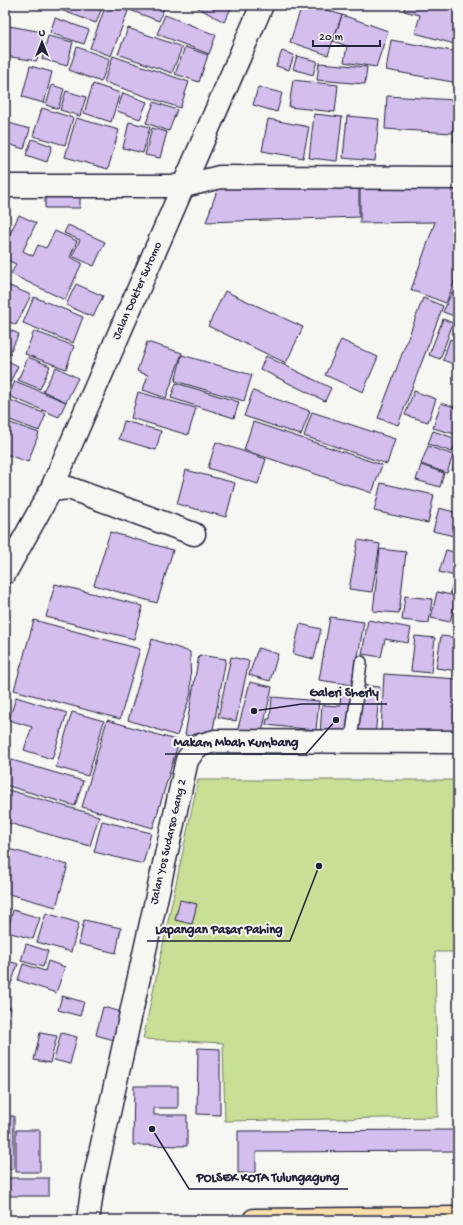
<svg xmlns="http://www.w3.org/2000/svg" width="463" height="1225" viewBox="0 0 463 1225" font-family="'Gochi Hand',sans-serif">
<rect width="100%" height="100%" fill="#f6f6f2"/>
<filter id="ink" filterUnits="userSpaceOnUse"><feTurbulence type="fractalNoise" baseFrequency=".025" numOctaves="2"/><feDisplacementMap in="SourceGraphic" scale="8" xChannelSelector="R" yChannelSelector="G"/><feConvolveMatrix kernelMatrix="1 2 1 2 8 2 1 2 1" color-interpolation-filters="sRGB"/></filter>
<g filter="url(#ink)">
<path fill="#c8df95" stroke="#758068" d="M198,780H458V952H435L438,1117L225,1121L223,1043L143,1039Z"/>
<path fill="#d3beee" stroke="#22223b" d="M5,5H11L5,38Z
M60,5H103L96,23L58,9Z
M106,5H112L128,11L111,56L90,48Z
M122,5H165L159,21L122,7Z
M193,5H233L224,22Z
M302,5H311L342,15L328,55L290,42Z
M405,5H458V45L415,33L420,15L404,11Z
M165,15L216,35L209,54L157,34Z
M342,15L388,31L376,67L344,62L347,46L333,41Z
M55,18L89,30L84,44L50,33Z
M9,26L43,32L37,61L5,56V44Z
M128,28L182,47L172,73L118,54Z
M48,36L73,42L67,66L42,59Z
M391,40L458,52V83L386,70Z
M77,47L110,59L101,82L69,70Z
M185,47L208,55L199,82L175,74Z
M282,51L294,55L289,70L276,66Z
M113,56L189,82L180,108L104,82Z
M297,56L317,61L313,75L293,69Z
M319,63L367,67L365,84L317,80Z
M30,66L52,72L44,103L22,97Z
M293,80L338,85L335,112L289,107Z
M93,84L120,93L111,122L84,113Z
M52,85L64,89L58,109L46,105Z
M258,87L282,93L277,112L253,105Z
M66,91L86,97L80,116L60,110Z
M123,93L147,102L140,119L117,111Z
M387,96L455,100L453,133L385,129Z
M5,97H9L8,121H5Z
M154,102L177,110L169,131L146,123Z
M42,108L73,118L65,145L33,136Z
M314,114L342,117L337,161L309,158Z
M457,115H458V143L453,142Z
M347,116L379,119L375,161L343,158Z
M76,118L119,130L108,169L65,157Z
M268,119L309,127L303,158L262,151Z
M129,122L150,127L143,153L123,148Z
M9,123L30,129L24,149L5,143Z
M152,128L167,132L160,158L145,155Z
M32,139L52,146L47,162L26,155Z
M220,182H359V217L206,222Z
M360,182H458V272L446,303L411,290L435,222L360,223Z
M45,194L80,195V208H45Z
M19,215L36,223L23,251L33,256L38,245L46,248L55,231L77,241L70,257L82,263L65,300L11,274L16,264L5,259V244Z
M68,225L105,242L94,266L72,256L80,240L64,233Z
M5,284L31,295L16,325L5,320Z
M76,284L103,296L93,317L66,305Z
M225,291L303,327L286,363L208,326Z
M452,292L458,295V308L454,316L443,312Z
M34,297L83,317L73,343L23,323Z
M423,298L443,306L398,425L378,418Z
M443,319L453,323L440,359L429,355Z
M5,328L19,334L6,360L18,366L5,393Z
M34,331L74,346L66,369L25,354Z
M450,339L458,342V366L443,360Z
M341,340L378,357L363,392L325,375Z
M147,342L182,353L166,398L143,390L148,375L137,371Z
M182,355L252,375L244,401L175,381Z
M266,356L331,388L325,401L260,369Z
M28,357L50,366L40,389L18,380Z
M56,367L78,378L66,402L43,391Z
M15,381L66,402L59,417L9,396Z
M176,383L239,402L234,418L171,398Z
M253,391L310,411L301,435L244,416Z
M414,391L436,399L428,422L405,415Z
M138,392L196,408L188,435L131,418Z
M5,398L46,414L39,431L5,418Z
M441,403L458,408V435L433,428Z
M312,412L395,439L387,464L304,436Z
M5,421L39,433L28,462L5,454Z
M124,421L161,431L156,450L119,439Z
M253,422L382,465L372,493L244,450Z
M433,431L457,439L452,452L428,444Z
M216,442L266,459L258,484L208,468Z
M428,446L453,455L447,473L421,464Z
M458,447V472L452,471Z
M421,465L444,473L440,487L416,480Z
M186,470L235,483L226,517L177,504Z
M381,483L434,495L428,523L374,511Z
M439,508L458,513V537L433,531Z
M110,532L173,550L157,603L94,585Z
M358,540L380,544L372,592L349,589Z
M380,549L406,552L399,613L373,611Z
M446,550L458,553V595L450,593L455,576L439,572Z
M55,584L143,606L134,639L46,617Z
M437,592L456,596L450,622L431,618Z
M405,596L432,599L429,623L402,620Z
M458,606V632L453,631Z
M330,617L364,622L353,685L319,680Z
M34,620L140,649L120,719L14,690Z
M368,620L411,628L408,643L385,639L381,657L362,654Z
M300,624L321,629L314,659L293,654Z
M415,636L435,638L431,673L411,671Z
M441,636L458,638V671L436,668Z
M152,639L190,652L191,693L177,736L128,720Z
M258,648L278,654L270,681L249,675Z
M199,655L226,659L211,740L185,735Z
M231,657L249,661L236,721L218,717Z
M384,674L458,679V737L381,732Z
M250,682L272,687L261,737L236,736Z
M359,685L380,687L375,736L355,733Z
M341,690L352,691L349,736L320,734L322,705L340,706Z
M16,697L67,713L52,759L24,750L32,727L9,720Z
M272,697L319,701L316,730L266,725L267,719H270Z
M72,712L104,721L88,776L56,767Z
M107,720L179,741L153,828L82,807Z
M5,758L83,781L75,806L5,785Z
M5,789L99,816L90,846L5,822Z
M102,821L151,833L143,864L94,852Z
M5,848L68,865L56,907L5,893Z
M180,900L197,904L192,924L175,920Z
M13,910L40,918L33,939L7,932Z
M46,913L79,923L71,952L37,942Z
M84,920L121,928L116,953L79,944Z
M26,944L48,951L43,967L21,961Z
M5,960L18,964L5,1001Z
M48,961L65,967L56,993L18,980L23,964L45,971Z
M62,996L84,1002L80,1016L58,1010Z
M5,1007L11,1008L6,1030H5Z
M103,1007L122,1012L114,1040L96,1035Z
M40,1033L57,1036L50,1063L34,1060Z
M61,1033L77,1037L70,1064L54,1060Z
M198,1048L220,1049V1115L197,1114Z
M134,1086H178V1108H154V1115H187V1146L133,1145Z
M5,1116H14V1169H5Z
M16,1130H40V1172H16Z
M458,1130V1151L256,1152V1173H238V1131Z
M5,1178H49V1196H5Z"/>
<g fill="none" stroke-linecap="round" stroke-linejoin="round">
<g stroke="#22223b" stroke-width="14">
<path id="service" d="M351,741L361,662"/>
</g>
<g stroke="#22223b" stroke-width="25">
<path id="minor" d="M5,186H184L220,177L458,178
M51,490L69,488L194,534
M88,1220L93,1185L187,760L197,746L215,741L458,742"/>
</g>
<g stroke="#22223b" stroke-width="25">
<path id="secondary" d="M5,573L51,490L262,5"/>
</g>
<g stroke="#22223b" stroke-width="25">
<path id="trunk" d="M254,1220L458,1218"/>
</g>
<use href="#service" stroke="#f6f6f2" stroke-width="11"/>
<use href="#minor" stroke="#f6f6f2" stroke-width="22"/>
<use href="#secondary" stroke="#f6f6f2" stroke-width="22"/>
<use href="#trunk" stroke="#f9deab" stroke-width="22"/>
</g>
</g>
<g text-anchor="middle" dominant-baseline="central" stroke-width="4" stroke-linejoin="round" paint-order="stroke">
<g font-size="12" fill="#22223b" stroke="#f6f6f2">
<text transform="translate(138 291) rotate(-66)">Jalan Dokter Sutomo</text>
<text transform="translate(169 842) rotate(-77)">Jalan Yos Sudarso Gang 2</text>
</g>
</g>
<path fill="none" stroke="#22223b" stroke-width="1.5" d="M254 711L302 704H387M336 720L306 754H165M319 866L290 941H147M152 1129L189 1189H348"/>
<g fill="#22223b" stroke="#f6f6f2" stroke-width="1.5">
<circle cx="254" cy="711" r="4"/>
<circle cx="336" cy="720" r="4"/>
<circle cx="319" cy="866" r="4"/>
<circle cx="152" cy="1129" r="4"/>
</g>
<g font-size="13" text-anchor="middle" font-weight="bold" fill="#22223b" stroke="#f6f6f2" stroke-width="4" stroke-linejoin="round" paint-order="stroke">
<text x="344" y="696">Galeri Sherly</text>
<text x="236" y="746">Makam Mbah Kumbang</text>
<text x="219" y="933">Lapangan Pasar Pahing</text>
<text x="268" y="1181">POLSEK KOTA Tulungagung</text>
</g>
<rect width="463" height="1225" fill="none" stroke="#f6f6f2" stroke-width="20"/>
<rect x="10" y="10" width="443" height="1205" fill="none" stroke="#22223b" stroke-width="1.5" filter="url(#ink)"/>
<g transform="translate(42 42)" stroke="#f6f6f2" stroke-width="3" paint-order="stroke">
<path d="M0-3L7 15L0 10L-7 15Z" fill="#22223b"/>
<text y="-6" font-size="11" font-weight="bold" text-anchor="middle" fill="#22223b">U</text>
</g>
<path d="M313 40v6h67v-6" fill="none" stroke="#22223b" stroke-width="2"/>
<text x="319" y="40" font-size="12" fill="#22223b" stroke="#f6f6f2" stroke-width="3" paint-order="stroke">20 m</text>
</svg>
